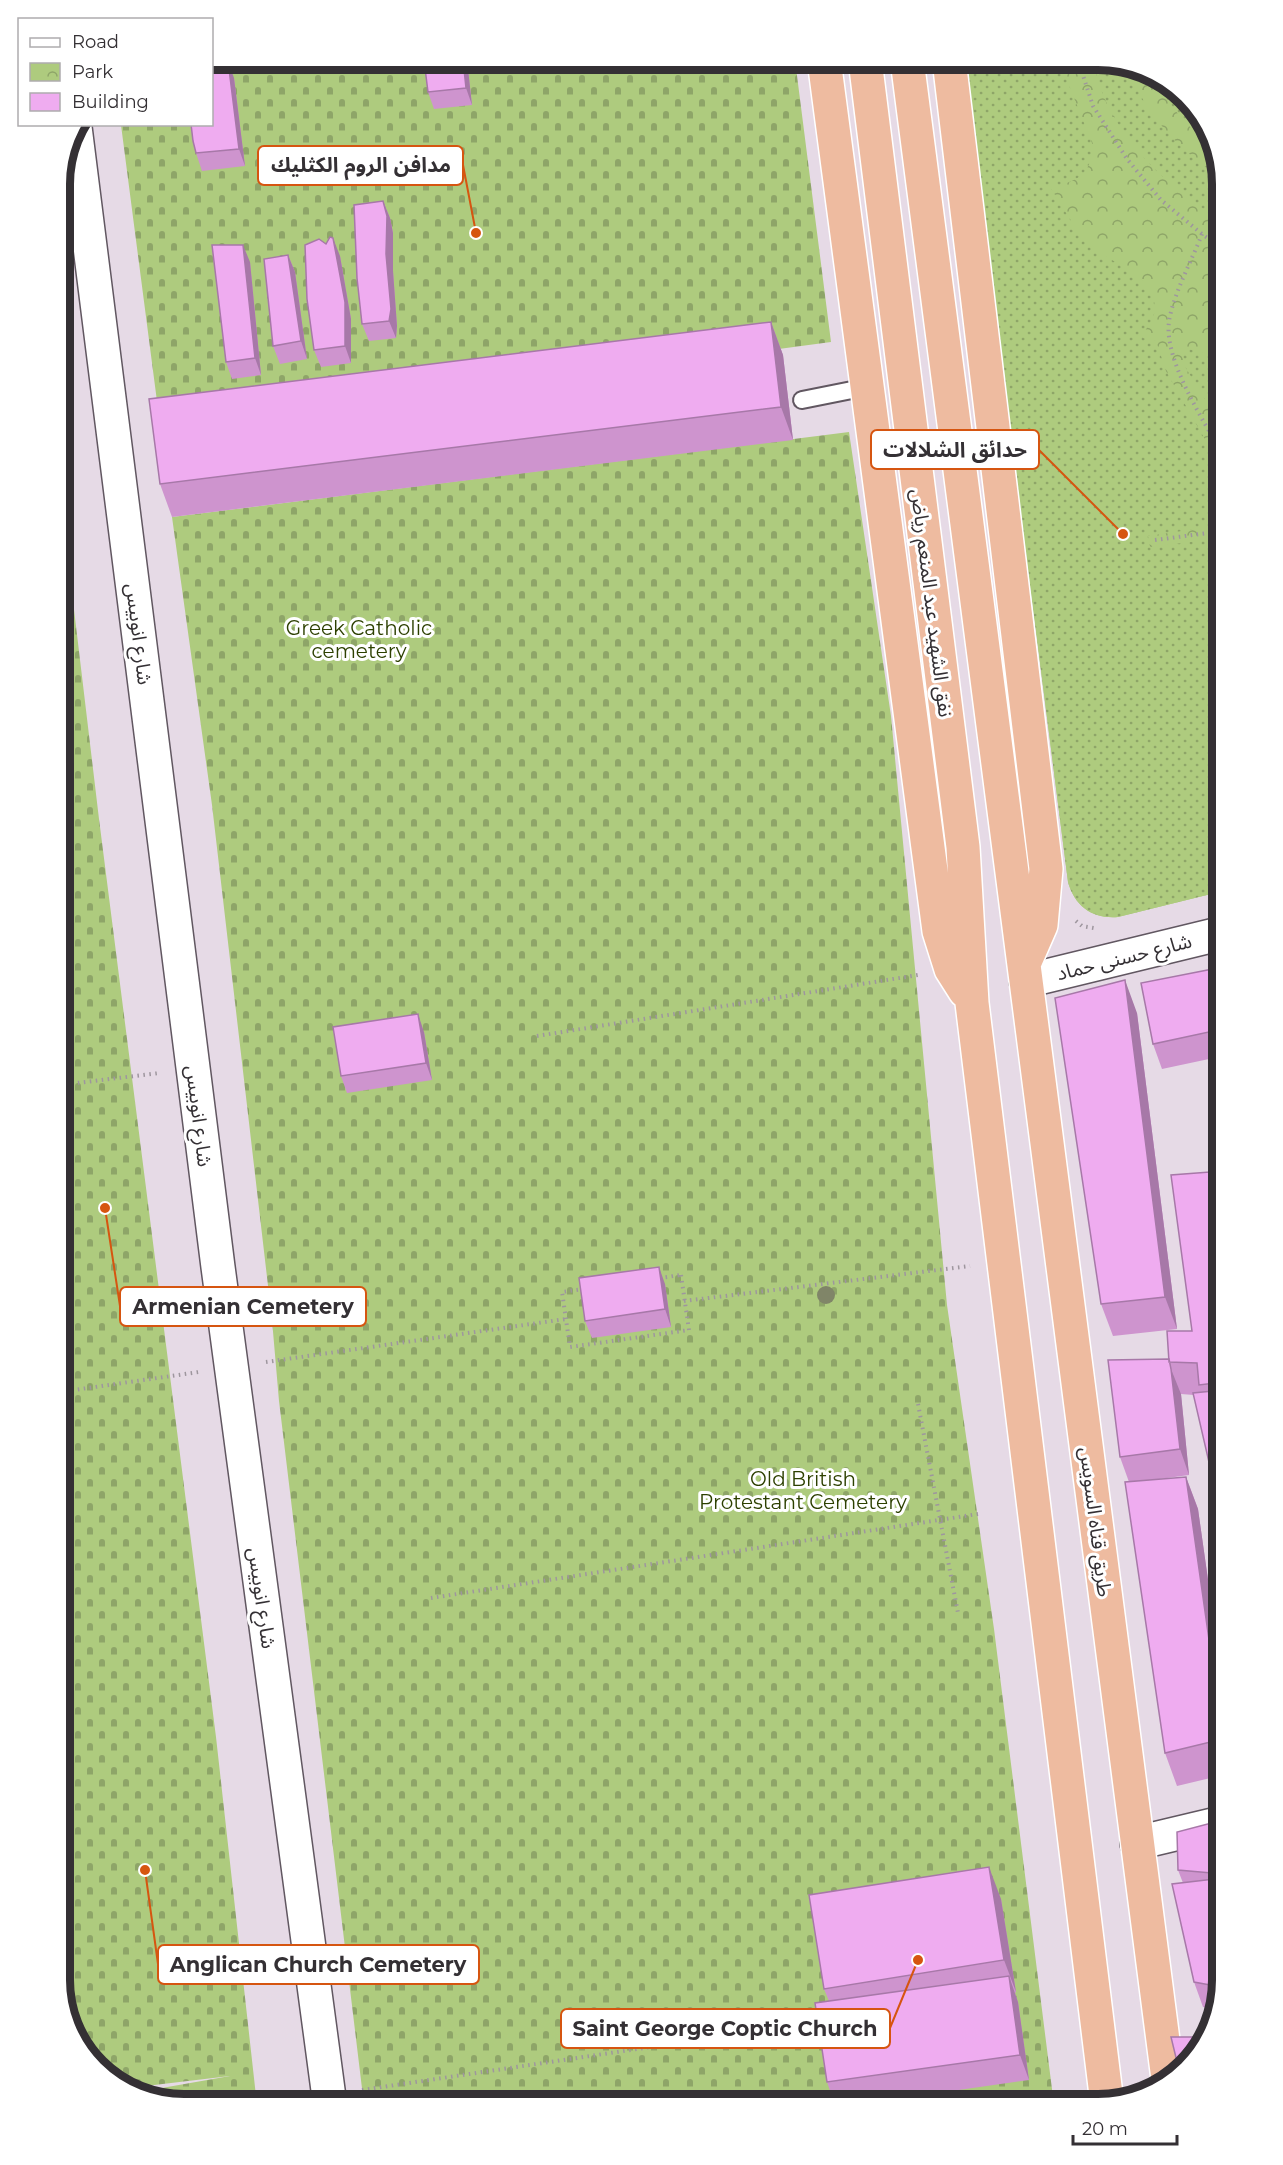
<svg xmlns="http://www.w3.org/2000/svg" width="1283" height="2165" viewBox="0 0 1283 2165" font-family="Montserrat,'Noto Sans Arabic',sans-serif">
<defs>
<pattern id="cemetery-stones" width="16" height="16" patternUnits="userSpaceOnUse" patternTransform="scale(1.5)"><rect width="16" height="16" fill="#aecb7e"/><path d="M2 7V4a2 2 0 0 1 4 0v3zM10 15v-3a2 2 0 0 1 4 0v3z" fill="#8ea568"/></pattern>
<pattern id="park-crowns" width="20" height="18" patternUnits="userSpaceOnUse" patternTransform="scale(1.5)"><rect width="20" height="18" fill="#aecb7e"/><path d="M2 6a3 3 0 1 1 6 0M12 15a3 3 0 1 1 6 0" fill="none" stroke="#8ea568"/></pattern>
<pattern id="garden-dots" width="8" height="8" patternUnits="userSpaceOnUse" patternTransform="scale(1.5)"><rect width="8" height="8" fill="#aecb7e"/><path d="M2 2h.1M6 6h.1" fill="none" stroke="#8ea568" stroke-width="1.8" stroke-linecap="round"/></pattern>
</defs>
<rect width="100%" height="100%" fill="#e6dae6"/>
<path fill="url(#cemetery-stones)" d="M212,60H795L831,342L161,432L121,125L212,124Z
M849,432L891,716L947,1305L994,1629L1054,2105H364L279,1401L272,1320L212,805L172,517Z
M60,492L99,819L216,1737L257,2105H177L139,2092L230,2076L129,2088L115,2084L73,2035L60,1980Z"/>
<path fill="url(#park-crowns)" d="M963,60H1107L1168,81L1210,130L1223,185V891L1118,917C1093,919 1075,907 1068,882Z"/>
<path fill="url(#garden-dots)" d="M963,60H995L998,71L1006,74L1023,68V63L1018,60H1059L1092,143C1093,174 1078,182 1050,187C1063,207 1074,229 1091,245C1112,266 1153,272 1155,308C1155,321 1145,326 1143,338L1156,341L1166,371L1223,471V525L1148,536L1150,547L1223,538V596L1220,599L1223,601V891L1118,917C1093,919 1075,907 1068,882Z
M1093,60H1107L1128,68C1144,114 1182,152 1221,178L1223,222C1165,186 1105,131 1093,60Z
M1154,76L1168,81L1210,130L1215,148C1189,129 1168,106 1154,76Z
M1223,315V429L1184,365L1181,347L1211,355Z"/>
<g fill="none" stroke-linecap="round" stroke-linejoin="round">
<g stroke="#615761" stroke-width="20">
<path id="lane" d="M802,400L867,387"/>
</g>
<g stroke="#615761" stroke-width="36">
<path id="street" d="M75,127L218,1267L330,2105"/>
</g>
<g stroke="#615761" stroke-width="36">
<path id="secondary" d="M1026,981L1223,933
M1137,1843L1221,1823"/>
</g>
<g stroke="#fff" stroke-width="36">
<path id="highway" d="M824,60L939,931L951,969L965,991
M865,60L963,847L972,1003L1107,2103
M907,60L1168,2079
M949,60L1046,869L1041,925L1024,964"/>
</g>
<path stroke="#9e969e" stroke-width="4" stroke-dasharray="1.5 4.5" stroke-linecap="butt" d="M1078,60L1093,106L1127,159L1161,200L1202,234L1223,249
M1202,234C1192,260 1176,289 1170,316C1160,356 1204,420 1223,456
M1210,431L1223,433
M1155,540L1223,531
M1076,921L1082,926L1094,928
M537,1036L918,975
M60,1085L160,1073
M681,1275L689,1330L570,1347L562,1292Z
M684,1301L970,1266
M266,1362L566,1319
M60,1392L199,1372
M918,1404L958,1613
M431,1598L978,1514
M362,2090L684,2042"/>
<use href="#lane" stroke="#fff" stroke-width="16"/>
<use href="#street" stroke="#fff" stroke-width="33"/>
<use href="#secondary" stroke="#fff" stroke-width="33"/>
<use href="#highway" stroke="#eebba0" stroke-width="33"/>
</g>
<circle fill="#808568" cx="826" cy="1295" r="9"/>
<path fill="#ce94ce" d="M467,60L472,105L434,109L428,92Z
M234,78L245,166L202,171L196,153Z
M383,201L390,218L393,233V271L397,326L396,338L369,341L362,324Z
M288,255L295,272L307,359L280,364L273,346Z
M340,256L351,319V363L321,367L314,350Z
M250,262L261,375L232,379L226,362Z
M771,322L783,355L793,440L172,517L160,484Z
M1223,967V1056L1162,1069L1153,1044Z
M1137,1013L1177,1329L1113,1336L1101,1304Z
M424,1032L432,1080L347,1093L341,1076Z
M1223,1171V1513L1217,1497L1194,1395L1181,1394L1189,1475L1145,1481L1186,1477L1198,1509L1221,1673H1223V1775L1177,1786L1165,1753L1129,1482L1120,1457L1169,1359L1192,1331Z
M665,1284L671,1327L592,1338L585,1321Z
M1223,1820V1981L1214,2009L1203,2007L1194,1982L1183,1883L1178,1870Z
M1001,1899L1016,1992L1015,1993L1018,2002L1029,2080L854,2105H835L827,2082L829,2001L824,1989Z"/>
<path fill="#a778a8" d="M463,60H467L472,105L466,88Z
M228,61L234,78L245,166L239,149Z
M383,201L390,218L393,233V271L397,326L396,338L389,321Z
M333,238L340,256L351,319V363L345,346Z
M243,245L250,262L261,375L255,358Z
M288,255L295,272L307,359L301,341Z
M771,322L783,355L793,440L781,407Z
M1125,980L1137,1013L1177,1329L1165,1297Z
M418,1014L424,1032L432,1080L426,1063Z
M659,1267L665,1284L671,1327L665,1309Z
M1171,1369L1181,1394L1189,1475L1180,1449Z
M1186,1477L1198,1509L1223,1685L1214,1675Z
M989,1867L1001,1899L1016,1992L1004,1960Z
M1009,1976L1018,2002L1029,2080L1020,2055Z"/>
<path fill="#efacf0" stroke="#a778a8" stroke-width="1.5" d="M215,60H226L228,61L239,149L196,153L193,141L191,124H212V61Z
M424,60H463L466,88L428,92Z
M383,201L387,216L386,254L391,309L389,321L362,324L357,278L354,205Z
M330,237L333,238L345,302V346L314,350L307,299L305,245L319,239L326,244Z
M212,245H243L255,358L226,362Z
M288,255L301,341L273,346L264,259Z
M771,322L781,407L160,484L149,399Z
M1223,967V1029L1153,1044L1141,983Z
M1125,980L1165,1297L1101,1304L1055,998Z
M418,1014L426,1063L341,1076L333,1027Z
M1223,1171V1382L1199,1385L1197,1363L1169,1362L1167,1331H1192L1171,1175Z
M659,1267L665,1309L585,1321L579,1278Z
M1169,1359L1171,1369L1180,1449L1120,1457L1108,1360Z
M1223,1390V1496L1217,1497L1193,1393Z
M1186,1477L1214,1675L1223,1673V1739L1165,1753L1125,1482Z
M1223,1820V1874L1178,1870L1177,1832Z
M989,1867L1004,1960L824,1989L809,1895Z
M1223,1878V1981L1221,1987L1194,1982L1172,1884Z
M1009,1976L1020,2055L827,2082L815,2003Z
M1171,2037H1206L1202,2049L1179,2070Z"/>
<g text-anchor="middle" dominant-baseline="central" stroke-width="6" stroke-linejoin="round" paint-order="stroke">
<g font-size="20" fill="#343034" stroke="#fff">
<text transform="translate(932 603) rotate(83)">نفق الشهيد عبد المنعم رياض</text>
<text transform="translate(139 634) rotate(83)">شارع انوبيس</text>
<text transform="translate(1124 957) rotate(-14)">شارع حسنى حماد</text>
<text transform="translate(199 1116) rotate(83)">شارع انوبيس</text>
<text transform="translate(1096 1522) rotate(83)">طريق قناه السويس</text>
<text transform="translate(262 1598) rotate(82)">شارع انوبيس</text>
</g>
<g font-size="20" fill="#2d4000" stroke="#fff">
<text x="359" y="628">Greek Catholic<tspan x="359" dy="23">cemetery</tspan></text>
<text x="803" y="1479">Old British<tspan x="803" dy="23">Protestant Cemetery</tspan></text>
</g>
</g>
<path d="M0 0H1283V2165H0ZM184 70H1098A114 114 0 0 1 1212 184V1980A114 114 0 0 1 1098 2094H184A114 114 0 0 1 70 1980V184A114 114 0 0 1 184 70Z" fill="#fff" fill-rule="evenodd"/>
<path fill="none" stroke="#343034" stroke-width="8" d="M184 70H1098A114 114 0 0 1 1212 184V1980A114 114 0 0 1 1098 2094H184A114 114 0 0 1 70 1980V184A114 114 0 0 1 184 70Z"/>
<path fill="none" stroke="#d65510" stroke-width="2" d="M476 233L463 165M1123 534L1039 450M105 1208L120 1306M145 1870L158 1964M918 1960L890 2028"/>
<g fill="#d65510" stroke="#fff" stroke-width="2">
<circle cx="476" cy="233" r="6"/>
<circle cx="1123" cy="534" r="6"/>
<circle cx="105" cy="1208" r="6"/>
<circle cx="145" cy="1870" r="6"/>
<circle cx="918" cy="1960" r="6"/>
</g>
<g fill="#fff" stroke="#d65510" stroke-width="2">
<rect x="258" y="146" width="205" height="39" rx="6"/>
<rect x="871" y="430" width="168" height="39" rx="6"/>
<rect x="120" y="1287" width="246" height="39" rx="6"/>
<rect x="158" y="1945" width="321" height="39" rx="6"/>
<rect x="561" y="2009" width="329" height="39" rx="6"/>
</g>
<g font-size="21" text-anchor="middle" font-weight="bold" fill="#343034">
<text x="361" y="172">مدافن الروم الكثليك</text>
<text x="955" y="457">حدائق الشلالات</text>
<text x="243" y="1314">Armenian Cemetery</text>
<text x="318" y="1972">Anglican Church Cemetery</text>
<text x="725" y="2036">Saint George Coptic Church</text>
</g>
<rect x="18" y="18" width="195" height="108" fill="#ffffff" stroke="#aeacae" stroke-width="1.5"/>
<rect x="30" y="38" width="30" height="9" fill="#ffffff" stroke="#aeacae" stroke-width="1.5"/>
<text x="72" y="48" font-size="18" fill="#343034">Road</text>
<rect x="30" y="63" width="30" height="18" fill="url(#park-crowns)" stroke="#aeacae" stroke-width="1.5"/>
<text x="72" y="78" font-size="18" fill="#343034">Park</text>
<rect x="30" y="93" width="30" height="18" fill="#efacf0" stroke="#aeacae" stroke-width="1.5"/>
<text x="72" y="108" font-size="18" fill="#343034">Building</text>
<path d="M1073 2135v9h104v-9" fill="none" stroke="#343034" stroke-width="3"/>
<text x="1082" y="2135" font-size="18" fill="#343034" stroke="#ffffff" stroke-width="4.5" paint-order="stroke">20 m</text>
</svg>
